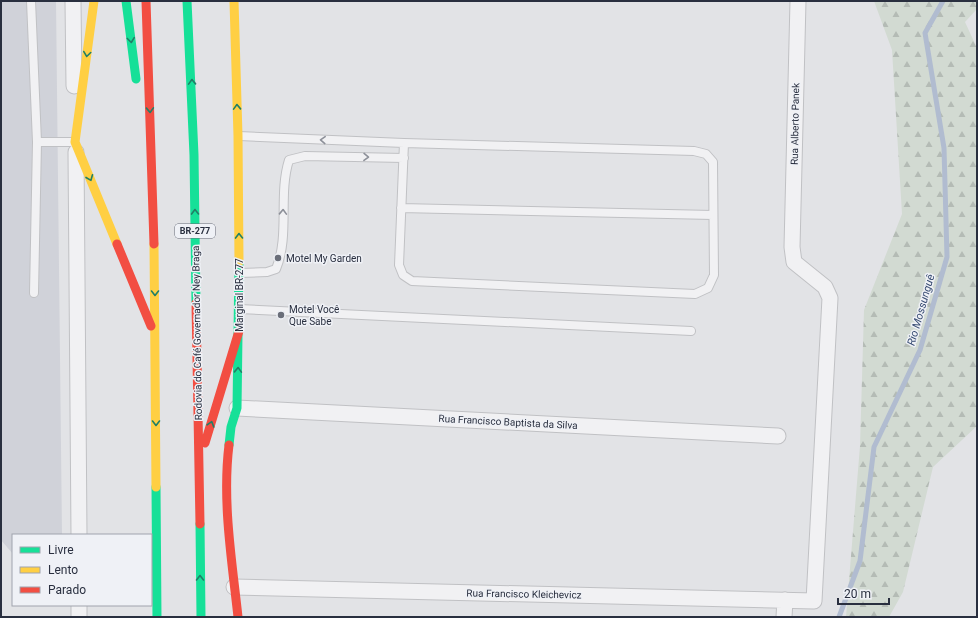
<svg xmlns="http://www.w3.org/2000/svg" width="978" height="618" viewBox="0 0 978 618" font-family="Roboto,sans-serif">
<defs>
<pattern id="forest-firs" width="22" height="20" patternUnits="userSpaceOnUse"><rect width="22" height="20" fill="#d2dad2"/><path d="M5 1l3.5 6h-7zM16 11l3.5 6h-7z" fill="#b4bbb5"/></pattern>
</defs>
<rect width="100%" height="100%" fill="#e2e3e6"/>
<path fill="#d0d2d9" d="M1,1H56L62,535H13V554L1,540Z"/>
<path fill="url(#forest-firs)" d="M874,1H977V9L965,22L977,48V426L933,467L903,592L889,617H846L860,446L864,310L902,214L892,50Z"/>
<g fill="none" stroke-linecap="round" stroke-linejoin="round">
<path stroke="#b1bcd0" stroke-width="5" d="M839,617L860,561L874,447L920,350L947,257L944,148L925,33L943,1"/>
<g stroke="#c0c1c4" stroke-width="10">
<path id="lane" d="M31,1L37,142L34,293
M239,136L404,143L694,151L706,154L713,162L714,275L708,288L695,294L412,281L403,275L399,265L404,143
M37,142H74
M401,208L713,215
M240,273L267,272L276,269C290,235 278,195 289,160L305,156L404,158
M239,309L691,331"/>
</g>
<g stroke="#c0c1c4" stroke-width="17">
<path id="street" d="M73,1L74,86
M76,152L79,535
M237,408L778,436
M234,587L814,601L830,298L825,287L794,262L792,247L798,1
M79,605V617
M784,617L785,600"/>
</g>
<use href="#lane" stroke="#f1f1f3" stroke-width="8"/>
<use href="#street" stroke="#f1f1f3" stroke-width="15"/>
<path stroke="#16e098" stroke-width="9" d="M126,1L136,79
M187,1L194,155L196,303
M229,445L231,427L237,408L239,262
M156,487L157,617
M200,524L201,617"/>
<path stroke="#ffcf43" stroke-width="9" d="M94,1L75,142L117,244
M234,1L238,136L239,262
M154,244L156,487"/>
<path stroke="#f24e42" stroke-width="9" d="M146,1L154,244
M117,244L151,326
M196,303L200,524
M205,443L239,331
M229,445C222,501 232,561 238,617"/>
</g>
<defs><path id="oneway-chevron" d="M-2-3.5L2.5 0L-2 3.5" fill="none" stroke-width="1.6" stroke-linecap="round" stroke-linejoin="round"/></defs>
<g stroke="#207f67">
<use href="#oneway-chevron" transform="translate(131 40) rotate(83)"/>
<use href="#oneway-chevron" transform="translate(87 54) rotate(98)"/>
<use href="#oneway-chevron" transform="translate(192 82) rotate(-92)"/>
<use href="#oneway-chevron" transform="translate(237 107) rotate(-92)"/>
<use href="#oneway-chevron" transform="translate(150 110) rotate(88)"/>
<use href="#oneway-chevron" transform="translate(90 178) rotate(68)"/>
<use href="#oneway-chevron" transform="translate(195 212) rotate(-91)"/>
<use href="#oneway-chevron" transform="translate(239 236) rotate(-91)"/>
<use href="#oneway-chevron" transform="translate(155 293) rotate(90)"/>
<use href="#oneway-chevron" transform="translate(238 370) rotate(-88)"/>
<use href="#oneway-chevron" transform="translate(156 423) rotate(90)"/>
<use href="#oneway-chevron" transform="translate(211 424) rotate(-73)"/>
<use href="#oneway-chevron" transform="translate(200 578) rotate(-90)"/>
</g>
<g stroke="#8d9099">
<use href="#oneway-chevron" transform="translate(323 140) rotate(-177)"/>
<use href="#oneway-chevron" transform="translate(366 157) rotate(1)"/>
<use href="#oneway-chevron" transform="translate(283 212) rotate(-88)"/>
</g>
<g fill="#6a6e79" stroke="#eff1f6" stroke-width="1.5">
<circle cx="278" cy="258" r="4"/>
<circle cx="281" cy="315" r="4"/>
</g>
<g text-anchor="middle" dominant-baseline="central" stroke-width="3" stroke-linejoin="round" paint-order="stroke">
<rect fill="#eff1f6" stroke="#646976" stroke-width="1" x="175" y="224" width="40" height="14" rx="3"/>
<g font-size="9" font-weight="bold" fill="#292f3f">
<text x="195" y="231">BR-277</text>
</g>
<g font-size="10" fill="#292f3f" stroke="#eff1f6">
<text transform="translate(795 124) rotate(-89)">Rua Alberto Panek</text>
<text transform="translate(239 295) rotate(-90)">Marginal BR-277</text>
<text transform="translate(197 333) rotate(-91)">Rodovia do Café Governador Ney Braga</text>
<text transform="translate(508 422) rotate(3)">Rua Francisco Baptista da Silva</text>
<text transform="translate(524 594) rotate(1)">Rua Francisco Kleichevicz</text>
</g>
<g font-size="10" fill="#292f3f" stroke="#eff1f6" text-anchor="start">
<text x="286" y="258">Motel My Garden</text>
<text x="289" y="309">Motel Você<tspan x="289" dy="12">Que Sabe</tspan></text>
</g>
<g font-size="11" font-style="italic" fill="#354a71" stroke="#eff1f6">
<text transform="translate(921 310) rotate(-74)">Rio Mossunguê</text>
</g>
</g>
<rect width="978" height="618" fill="none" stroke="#292f3f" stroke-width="4"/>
<rect x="12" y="534" width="140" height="72" fill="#eff1f6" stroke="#a0a3ad"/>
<rect x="20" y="547" width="20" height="6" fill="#16e098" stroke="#a0a3ad"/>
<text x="48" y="554" font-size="12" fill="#292f3f">Livre</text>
<rect x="20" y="567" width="20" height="6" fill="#ffcf43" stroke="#a0a3ad"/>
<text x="48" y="574" font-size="12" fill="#292f3f">Lento</text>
<rect x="20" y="587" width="20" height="6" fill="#f24e42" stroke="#a0a3ad"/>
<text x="48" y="594" font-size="12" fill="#292f3f">Parado</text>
<path d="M838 598v6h51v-6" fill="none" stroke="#292f3f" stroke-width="2"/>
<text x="844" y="598" font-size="12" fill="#292f3f" stroke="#eff1f6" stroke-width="3" paint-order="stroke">20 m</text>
</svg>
